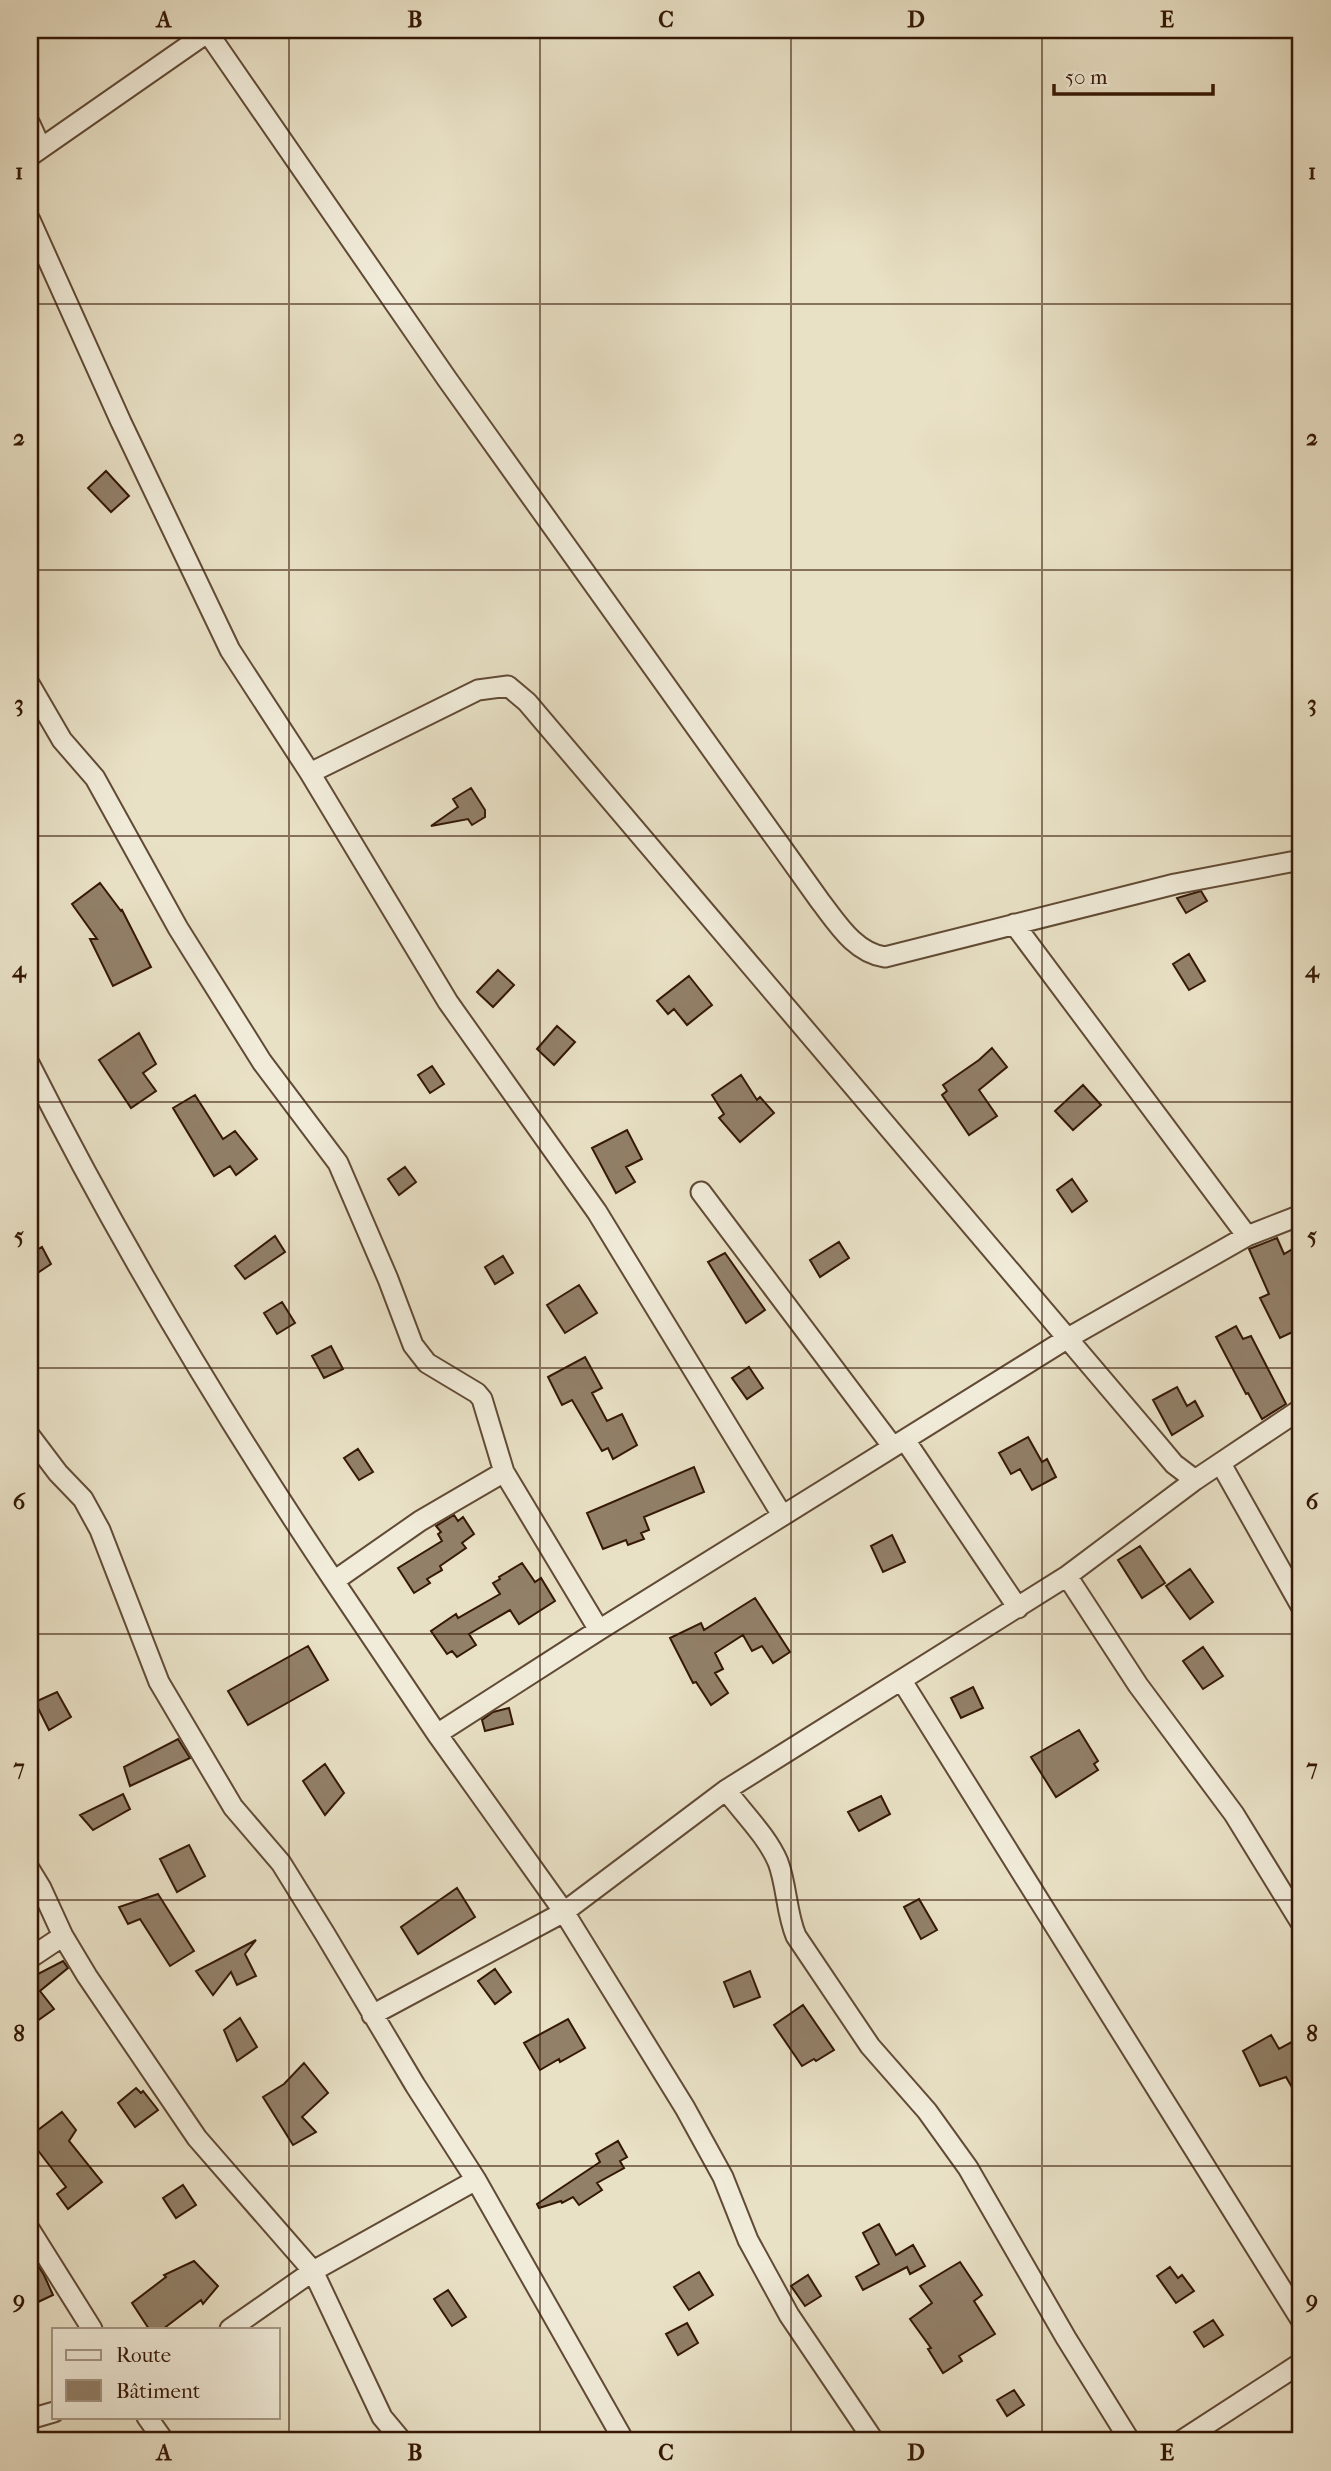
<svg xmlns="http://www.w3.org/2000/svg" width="1331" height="2471" viewBox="0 0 1331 2471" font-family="'IM FELL French Canon',serif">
<rect width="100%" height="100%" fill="#e9e1c6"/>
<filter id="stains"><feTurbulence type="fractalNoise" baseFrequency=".00286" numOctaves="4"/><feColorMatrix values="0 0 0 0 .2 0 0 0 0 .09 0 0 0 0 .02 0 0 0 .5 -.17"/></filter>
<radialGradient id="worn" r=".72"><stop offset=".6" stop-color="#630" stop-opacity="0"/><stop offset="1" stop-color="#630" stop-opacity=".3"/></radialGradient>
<path fill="#928069" stroke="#341705" stroke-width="2" d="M106,471L129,496L111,512L88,488Z
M471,788L485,810V817L472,825L468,819L431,826L458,807L453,799Z
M100,883L121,911L122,910L151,967L113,986L90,939H97L72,904Z
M1201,891L1207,901L1186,913L1177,898Z
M1189,954L1205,981L1189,990L1173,964Z
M498,970L514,985L493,1007L477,992Z
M689,976L712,1005L687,1025L674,1009L668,1014L657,1001Z
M557,1026L575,1042L554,1065L537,1049Z
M139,1033L156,1064L143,1073L156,1091L131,1108L99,1060Z
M992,1048L1007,1067L979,1090L997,1116L969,1135L942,1095L947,1091L943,1085L979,1060Z
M432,1066L444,1084L430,1093L418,1075Z
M741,1075L757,1100L760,1097L774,1113L740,1142L719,1118L724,1114L712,1095Z
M1083,1085L1101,1105L1073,1130L1055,1111Z
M195,1095L223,1139L235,1131L257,1159L236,1175L230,1166L214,1176L173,1108Z
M627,1130L642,1159L626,1167L635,1182L616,1193L592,1148Z
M405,1167L416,1182L399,1195L388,1179Z
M1072,1179L1087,1201L1072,1212L1057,1190Z
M275,1236L285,1252L245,1279L235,1266Z
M1277,1238L1284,1254L1301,1244V1296L1293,1300L1301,1316V1328L1280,1338L1260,1298L1269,1294L1249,1249Z
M839,1242L849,1258L820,1277L810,1260Z
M42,1247L51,1264L30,1278V1254Z
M725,1253L765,1310L746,1323L708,1262Z
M503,1256L513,1273L495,1284L485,1267Z
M579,1285L597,1313L565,1333L547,1305Z
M282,1302L295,1323L277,1334L264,1313Z
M1236,1326L1243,1339L1251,1336L1286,1404L1262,1419L1248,1393L1246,1394L1216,1337Z
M331,1346L343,1369L324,1378L312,1356Z
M585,1357L602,1388L592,1393L607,1421L622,1414L637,1445L613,1459L608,1448L602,1451L572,1400L562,1405L548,1377Z
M749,1367L763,1388L747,1399L732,1378Z
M1177,1387L1187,1406L1195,1401L1203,1416L1172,1435L1153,1400Z
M1028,1437L1042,1462L1047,1459L1056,1477L1032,1490L1020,1469L1011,1474L999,1453Z
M358,1449L373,1472L359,1480L344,1458Z
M694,1467L704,1492L644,1517L649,1530L641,1533L644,1539L628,1545L626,1540L603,1549L587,1513Z
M454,1515L458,1521L463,1517L474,1534L462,1543L466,1548L440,1566L442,1570L427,1579L430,1583L414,1593L398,1568L442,1541L438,1534L441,1532L436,1526Z
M892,1535L905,1562L883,1572L871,1546Z
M1140,1546L1165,1583L1142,1598L1118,1560Z
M522,1563L535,1582L541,1578L555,1601L519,1624L510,1610L469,1634L476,1645L457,1657L452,1651L447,1654L431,1631L456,1614L458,1618L500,1594L493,1583L500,1579L499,1577Z
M1190,1569L1213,1602L1190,1619L1166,1586Z
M755,1598L790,1652L773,1663L762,1646L752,1651L743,1635L715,1653L723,1669L715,1673L728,1693L711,1705L696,1682L693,1683L670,1638L701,1623L704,1630Z
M308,1646L328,1680L248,1725L228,1691Z
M1203,1647L1223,1676L1203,1689L1183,1661Z
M973,1687L983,1708L961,1718L951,1698Z
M57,1692L71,1717L49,1730L35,1702Z
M509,1708L513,1724L485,1731L482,1720L493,1712Z
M1079,1730L1098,1761L1094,1764L1098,1770L1056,1797L1031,1757Z
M178,1739L190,1758L130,1786L124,1767Z
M325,1764L344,1793L325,1815L303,1781Z
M123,1794L130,1809L93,1830L80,1815Z
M881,1796L890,1814L859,1831L848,1812Z
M189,1845L205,1876L177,1892L160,1859Z
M457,1888L475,1917L418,1954L401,1927Z
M158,1894L194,1951L170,1966L140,1919L128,1924L119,1907Z
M919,1899L937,1930L921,1939L904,1907Z
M256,1940L245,1954L256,1976L237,1985L231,1972L213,1995L196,1971Z
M63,1961L68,1968L40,1991L54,2009L30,2026V1978Z
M495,1969L511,1992L495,2004L478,1981Z
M750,1971L760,1997L734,2007L724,1982Z
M803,2005L834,2050L816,2061L814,2059L802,2066L774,2025Z
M240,2018L257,2047L237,2061L224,2030Z
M568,2019L585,2048L560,2062L559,2059L540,2070L524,2043Z
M1271,2035L1279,2049L1301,2037V2103L1286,2077L1260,2086L1243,2051Z
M304,2063L328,2093L302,2117L316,2132L293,2145L263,2097L284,2084Z
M136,2088L141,2093L143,2091L158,2110L135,2127L118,2103Z
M62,2112L76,2130L69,2141L102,2182L68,2209L57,2194L66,2187L30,2140V2136Z
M618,2141L627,2157L620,2161L624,2168L597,2183L602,2190L579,2205L573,2197L562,2203L561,2201L539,2208L537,2204L600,2162L596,2154Z
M183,2185L196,2205L176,2218L163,2198Z
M879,2224L896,2255L913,2245L925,2266L910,2274L907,2267L863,2290L856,2277L879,2264L863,2233Z
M30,2253L44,2275L53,2295L36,2303L30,2283Z
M194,2261L218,2286L203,2304L201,2300L163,2329H149L132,2303L166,2277L164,2275Z
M960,2262L982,2295L974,2301L995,2334L959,2356L962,2361L943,2373L928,2349L931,2348L910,2319L932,2303L920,2286Z
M1170,2267L1178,2278L1182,2275L1194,2291L1176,2303L1157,2276Z
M699,2272L713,2295L689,2310L674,2287Z
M808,2275L821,2296L805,2306L791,2286Z
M448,2290L466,2317L452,2326L434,2299Z
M1213,2320L1223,2335L1204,2347L1194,2332Z
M687,2323L698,2343L678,2355L666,2334Z
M1014,2390L1024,2405L1007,2416L997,2400Z"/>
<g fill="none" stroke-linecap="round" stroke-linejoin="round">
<g stroke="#614a35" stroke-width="23">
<path id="street" d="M206,30L447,379L820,901C837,923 855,953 885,957L1175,884L1301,860
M30,124L41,148
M30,156L211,30
M30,220L121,422L230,650L310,773L448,1002L597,1212L782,1515
M30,685L62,740L95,778L178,928L262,1062L338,1163L388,1279L413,1345L427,1363L477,1393L482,1399L504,1472
M310,773L478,690L508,686L527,702L1158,1445L1174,1464L1195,1480
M1014,924L1247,1236
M30,1065C120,1244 223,1415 334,1581
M701,1192L893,1447
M30,1436L58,1473L83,1499L100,1530L159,1682L233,1807L281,1863L325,1934L415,2085L476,2180L624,2441
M905,1440L1018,1608
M1221,1464L1301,1606
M1067,1576L1138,1685L1234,1814L1301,1923
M599,1630L504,1472L420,1521L334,1581L437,1734L564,1912L685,2108L723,2177L748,2240L789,2315L874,2441
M902,1681L1301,2320
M437,1734L599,1630L1068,1338L1247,1236L1301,1215
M726,1790C743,1813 767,1836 778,1862C787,1886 786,1912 796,1936L870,2046L927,2111L968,2168L1066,2338L1130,2441
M30,1870L41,1888L63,1936L87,1976L197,2138L313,2271L382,2417L402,2441
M30,1958L63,1936
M372,2015L564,1912L726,1790L1067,1576L1195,1480L1301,1409
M30,2230L92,2329
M230,2329L313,2271L476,2180
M147,2417L164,2441
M30,2419L54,2412
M1181,2441L1301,2363"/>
</g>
<use href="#street" stroke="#f1ecda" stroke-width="19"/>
</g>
<path fill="none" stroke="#341705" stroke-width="2" stroke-opacity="0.55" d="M289,30V2441M540,30V2441M791,30V2441M1042,30V2441M30,304H1301M30,570H1301M30,836H1301M30,1102H1301M30,1368H1301M30,1634H1301M30,1900H1301M30,2166H1301"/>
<rect width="1331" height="2471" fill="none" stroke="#e9e1c6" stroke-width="77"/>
<rect x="52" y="2328" width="228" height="91" fill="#f1ecda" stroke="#a59785" stroke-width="2"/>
<rect x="66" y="2350" width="35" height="10" fill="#f1ecda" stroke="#a59785" stroke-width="2"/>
<text x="116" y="2362" font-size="21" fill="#341705">Route</text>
<rect x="66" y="2380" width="35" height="21" fill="#928069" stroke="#a59785" stroke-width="2"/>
<text x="116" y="2398" font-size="21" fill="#341705">Bâtiment</text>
<path d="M1054 84v10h159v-10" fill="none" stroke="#341705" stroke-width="3.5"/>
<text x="1065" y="84" font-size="21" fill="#341705" stroke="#f1ecda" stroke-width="5" paint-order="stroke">50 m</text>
<rect x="38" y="38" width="1254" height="2394" fill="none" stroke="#341705" stroke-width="2.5"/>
<g font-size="23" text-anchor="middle" font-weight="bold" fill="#341705">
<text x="164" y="27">A</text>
<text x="415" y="27">B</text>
<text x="666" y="27">C</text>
<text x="916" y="27">D</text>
<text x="1167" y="27">E</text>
<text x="19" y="179">1</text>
<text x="1312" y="179">1</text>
<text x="19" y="445">2</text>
<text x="1312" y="445">2</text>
<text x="19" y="711">3</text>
<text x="1312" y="711">3</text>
<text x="19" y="977">4</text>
<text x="1312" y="977">4</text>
<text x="19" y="1243">5</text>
<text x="1312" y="1243">5</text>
<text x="19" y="1509">6</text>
<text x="1312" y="1509">6</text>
<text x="19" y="1775">7</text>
<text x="1312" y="1775">7</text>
<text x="19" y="2041">8</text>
<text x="1312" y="2041">8</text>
<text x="19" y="2307">9</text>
<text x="1312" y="2307">9</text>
<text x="164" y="2460">A</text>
<text x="415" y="2460">B</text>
<text x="666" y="2460">C</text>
<text x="916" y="2460">D</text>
<text x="1167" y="2460">E</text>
</g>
<rect width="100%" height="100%" filter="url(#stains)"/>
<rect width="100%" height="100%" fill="url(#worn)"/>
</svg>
